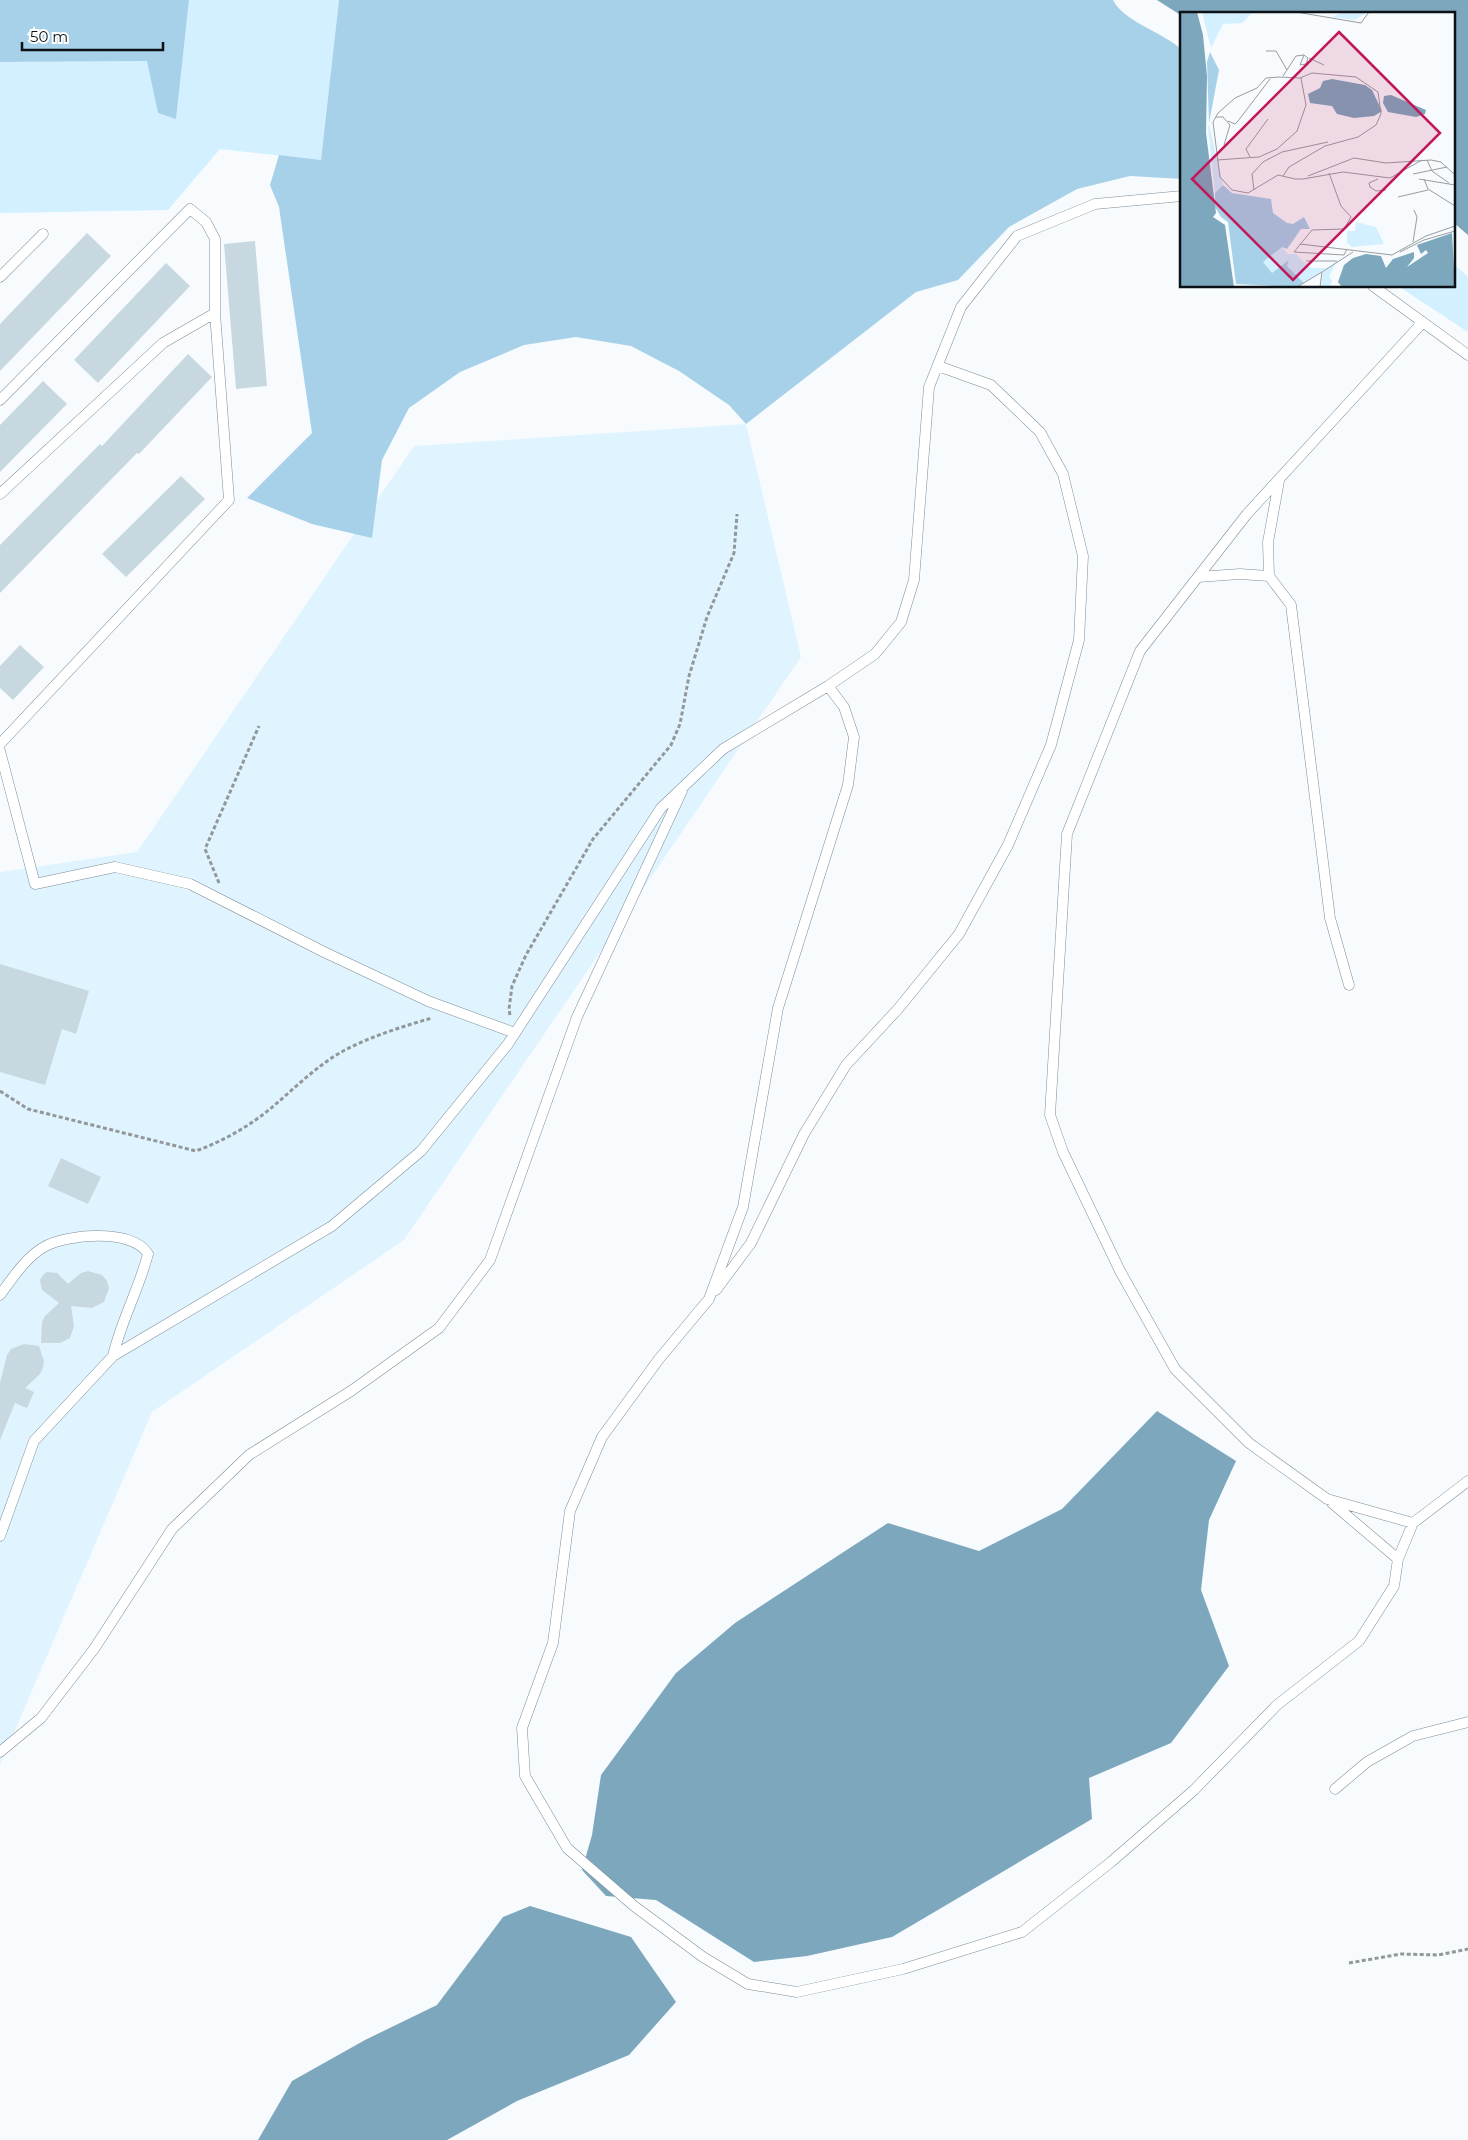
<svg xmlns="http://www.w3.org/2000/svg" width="1468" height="2140" viewBox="0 0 1468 2140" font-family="Montserrat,sans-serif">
<rect width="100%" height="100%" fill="#f7fbfd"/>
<path fill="#e0f4ff" d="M746,424L801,657L404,1240L152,1412L0,1765V872L137,852L414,446Z"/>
<path fill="#d2f0ff" d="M189,0H339L321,160L220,149L168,210L0,213V62L148,61L158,113L176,118Z
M1454,264L1468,277V332L1398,286H1454Z"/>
<path fill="#a6d1e8" d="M0,0H189L176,119L158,113L147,61L0,62Z
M339,0H1113C1124,22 1163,32 1182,50V179L1130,176L1077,189L1009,227L958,280L916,292L746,424L729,405L679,371L631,346L576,337L524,345L460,372L409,408L382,460L372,538L312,524L247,498L312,433L279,207L270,185L279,155L321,160Z"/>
<path fill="#7da7bd" d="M1157,0H1468V235L1454,223V14H1182V16Z
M1157,1411L1236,1461L1209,1520L1201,1590L1229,1666L1171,1743L1089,1778L1092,1819L892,1937L807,1956L754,1962L656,1900L606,1896L582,1870L592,1835L601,1775L676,1673L735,1623L888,1523L979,1551L1062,1509Z
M530,1906L631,1937L676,2002L629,2055L517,2101L447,2140H258L292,2081L365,2040L437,2005L503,1917Z"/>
<path fill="#c7d8e1" d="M87,233L111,256L0,371V324Z
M255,241L267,386L236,389L224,244Z
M166,263L190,286L98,383L74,360Z
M188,354L212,377L139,454L137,453L0,593V545L100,444L102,446Z
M43,381L67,404L0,472V425Z
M181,476L205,499L126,577L102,554Z
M20,645L44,667L13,700L0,688V666Z
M0,964L89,991L76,1034L62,1029L45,1085L0,1072Z
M61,1158L101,1177L88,1204L48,1186Z
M88,1271L102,1275L107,1281L109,1288L104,1302L92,1308L71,1306L74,1326L70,1338L60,1343H41L42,1322L45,1316L59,1303L42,1290L40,1280L43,1275L47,1272L57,1273L68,1284L81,1273Z
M24,1344L39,1346L44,1361L43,1368L40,1374L25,1388L34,1392L27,1408L15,1403L0,1440V1383L7,1355L11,1349Z"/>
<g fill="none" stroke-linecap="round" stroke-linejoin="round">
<g stroke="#7d8d96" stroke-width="11">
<path id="service" d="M0,277L43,234
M1373,286L1468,355
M0,400L190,209L206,222L215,239V313L229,500L0,744
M0,494L163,343L215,313
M1269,576L1268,542L1279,481
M1198,577L1240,574L1269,576L1291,605L1330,918L1349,985
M828,686L844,707L854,737L848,785L778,1008L743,1207L709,1299L659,1359L602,1437L570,1511L553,1643L522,1728L525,1776L567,1848L634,1906L703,1957L748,1984L797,1992L903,1969L1022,1932L1111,1862L1194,1790L1277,1705L1359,1641L1394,1586L1398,1559L1413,1523L1468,1481
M0,751L35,884L115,867L190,884L324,952L428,1001L515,1033
M716,1290L751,1243L804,1134L846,1065L898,1009L959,934L1008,845L1051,745L1079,640L1083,556L1063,474L1040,432L991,385L938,366
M0,1295C12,1279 26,1257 44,1247C67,1234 133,1228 148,1254C139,1289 121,1321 113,1356
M1332,1503L1398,1559
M1413,1523L1327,1499L1249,1443L1175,1369L1120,1271L1063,1152L1050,1115L1067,834L1140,651L1247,514L1423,322
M0,1536L34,1441L113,1356L332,1226L421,1151L508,1044L661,808L723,749L828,686L875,654L901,622L914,580L929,387L961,307L1017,236L1095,204L1182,196
M0,1752L41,1718L94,1649L172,1529L249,1455L351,1391L439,1328L490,1260L577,1017L682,791
M1335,1789L1367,1762L1413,1736L1468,1722"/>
</g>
<path stroke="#92979a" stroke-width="3" stroke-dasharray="4 2.5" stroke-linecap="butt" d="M219,883L205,849L259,726
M510,1015L509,1009L512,986L526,955L593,839L671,745L680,724L689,676L707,617L734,553L737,514
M0,1091L28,1109L196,1151C223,1141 248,1127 270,1109C294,1089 317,1065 345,1050C372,1036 404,1026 432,1018
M1349,1963L1401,1954L1438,1955L1468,1949"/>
<use href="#service" stroke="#fff" stroke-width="10"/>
</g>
<g transform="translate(1180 12)">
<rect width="275" height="275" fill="#f7fbfd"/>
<path d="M22,0H73L62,11L43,12L31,36ZM187,0L175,8L152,5L161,1ZM29,112L43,173L35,181L28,115ZM176,210L196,215L204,232L172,235L167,231V219H175ZM102,235L108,242H116L130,256H147L124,271L107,254L92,261L83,250ZM156,250L149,265L152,268L150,275H141L143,260Z" fill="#d2f0ff"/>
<path d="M30,40L39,58L29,111L27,50ZM43,173L52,181L91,187L93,201L107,211L113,212L124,205L130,217H121L107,237L102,235L83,250L92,261L109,248L107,254L124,271L115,275L56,272L48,210L41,205L35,195V181Z" fill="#a6d1e8"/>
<path d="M0,0H17L23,23L27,64L26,121L36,201L33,205L45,213L54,275H0ZM152,67L185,73L192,78L202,99L194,104L174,106L157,102L152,94L130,91L128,82L140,76L143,69ZM211,83L246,98L245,102L236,105L208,100L203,91L204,84ZM272,221L275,275H162L158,270L164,253L173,246L186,242L201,244L206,256L213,247L234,240V246L227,255L248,241L246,238L241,242L237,233Z" fill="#7da7bd"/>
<path fill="none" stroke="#999da0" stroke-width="1" d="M116,0L181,11L189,0M86,39H96L107,58M129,46L144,53M103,64L116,44L124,43L128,46L126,52L120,53L124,43M36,105H43L50,113L44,133M48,109L55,112L58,109L90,67M70,145L66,137L88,107M37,148L79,145L97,137L117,119L126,93L121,66M247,148L252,159L269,171M149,161L161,194L171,205L164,217L132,218L114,240L164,243L167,237M233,162L267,155M103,164L109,155L145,134L178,125L196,113L201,102L198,80L176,65L132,61L120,66L99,65L86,66L77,76L55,86L38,101L33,110L40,165L52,178L68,181L98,163L115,167H123L163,160L210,166L242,148M128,164L174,146L206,151L251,148L261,150L275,163M198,167L189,171L190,175L196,179L206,178M239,167L275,173M244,167L248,177L275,194M74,178L72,162L83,150L102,140L148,130M218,185L248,178M233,230L237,205L234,198M120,232L212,243L246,224L275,214M220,240L244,228L275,219M126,249H157M117,275L142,260M140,275L142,260L173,240"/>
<path fill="#c2185b" fill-opacity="0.15" stroke="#c2185b" stroke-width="2.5" d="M159,20L260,121L113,268L12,167Z"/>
<rect width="275" height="275" fill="none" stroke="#0b1114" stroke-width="2.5"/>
</g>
<path d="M22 42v8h141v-8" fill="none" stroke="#0b1114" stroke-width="2.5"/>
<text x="30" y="42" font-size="15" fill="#0b1114" stroke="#ffffff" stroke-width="4" paint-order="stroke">50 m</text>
</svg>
